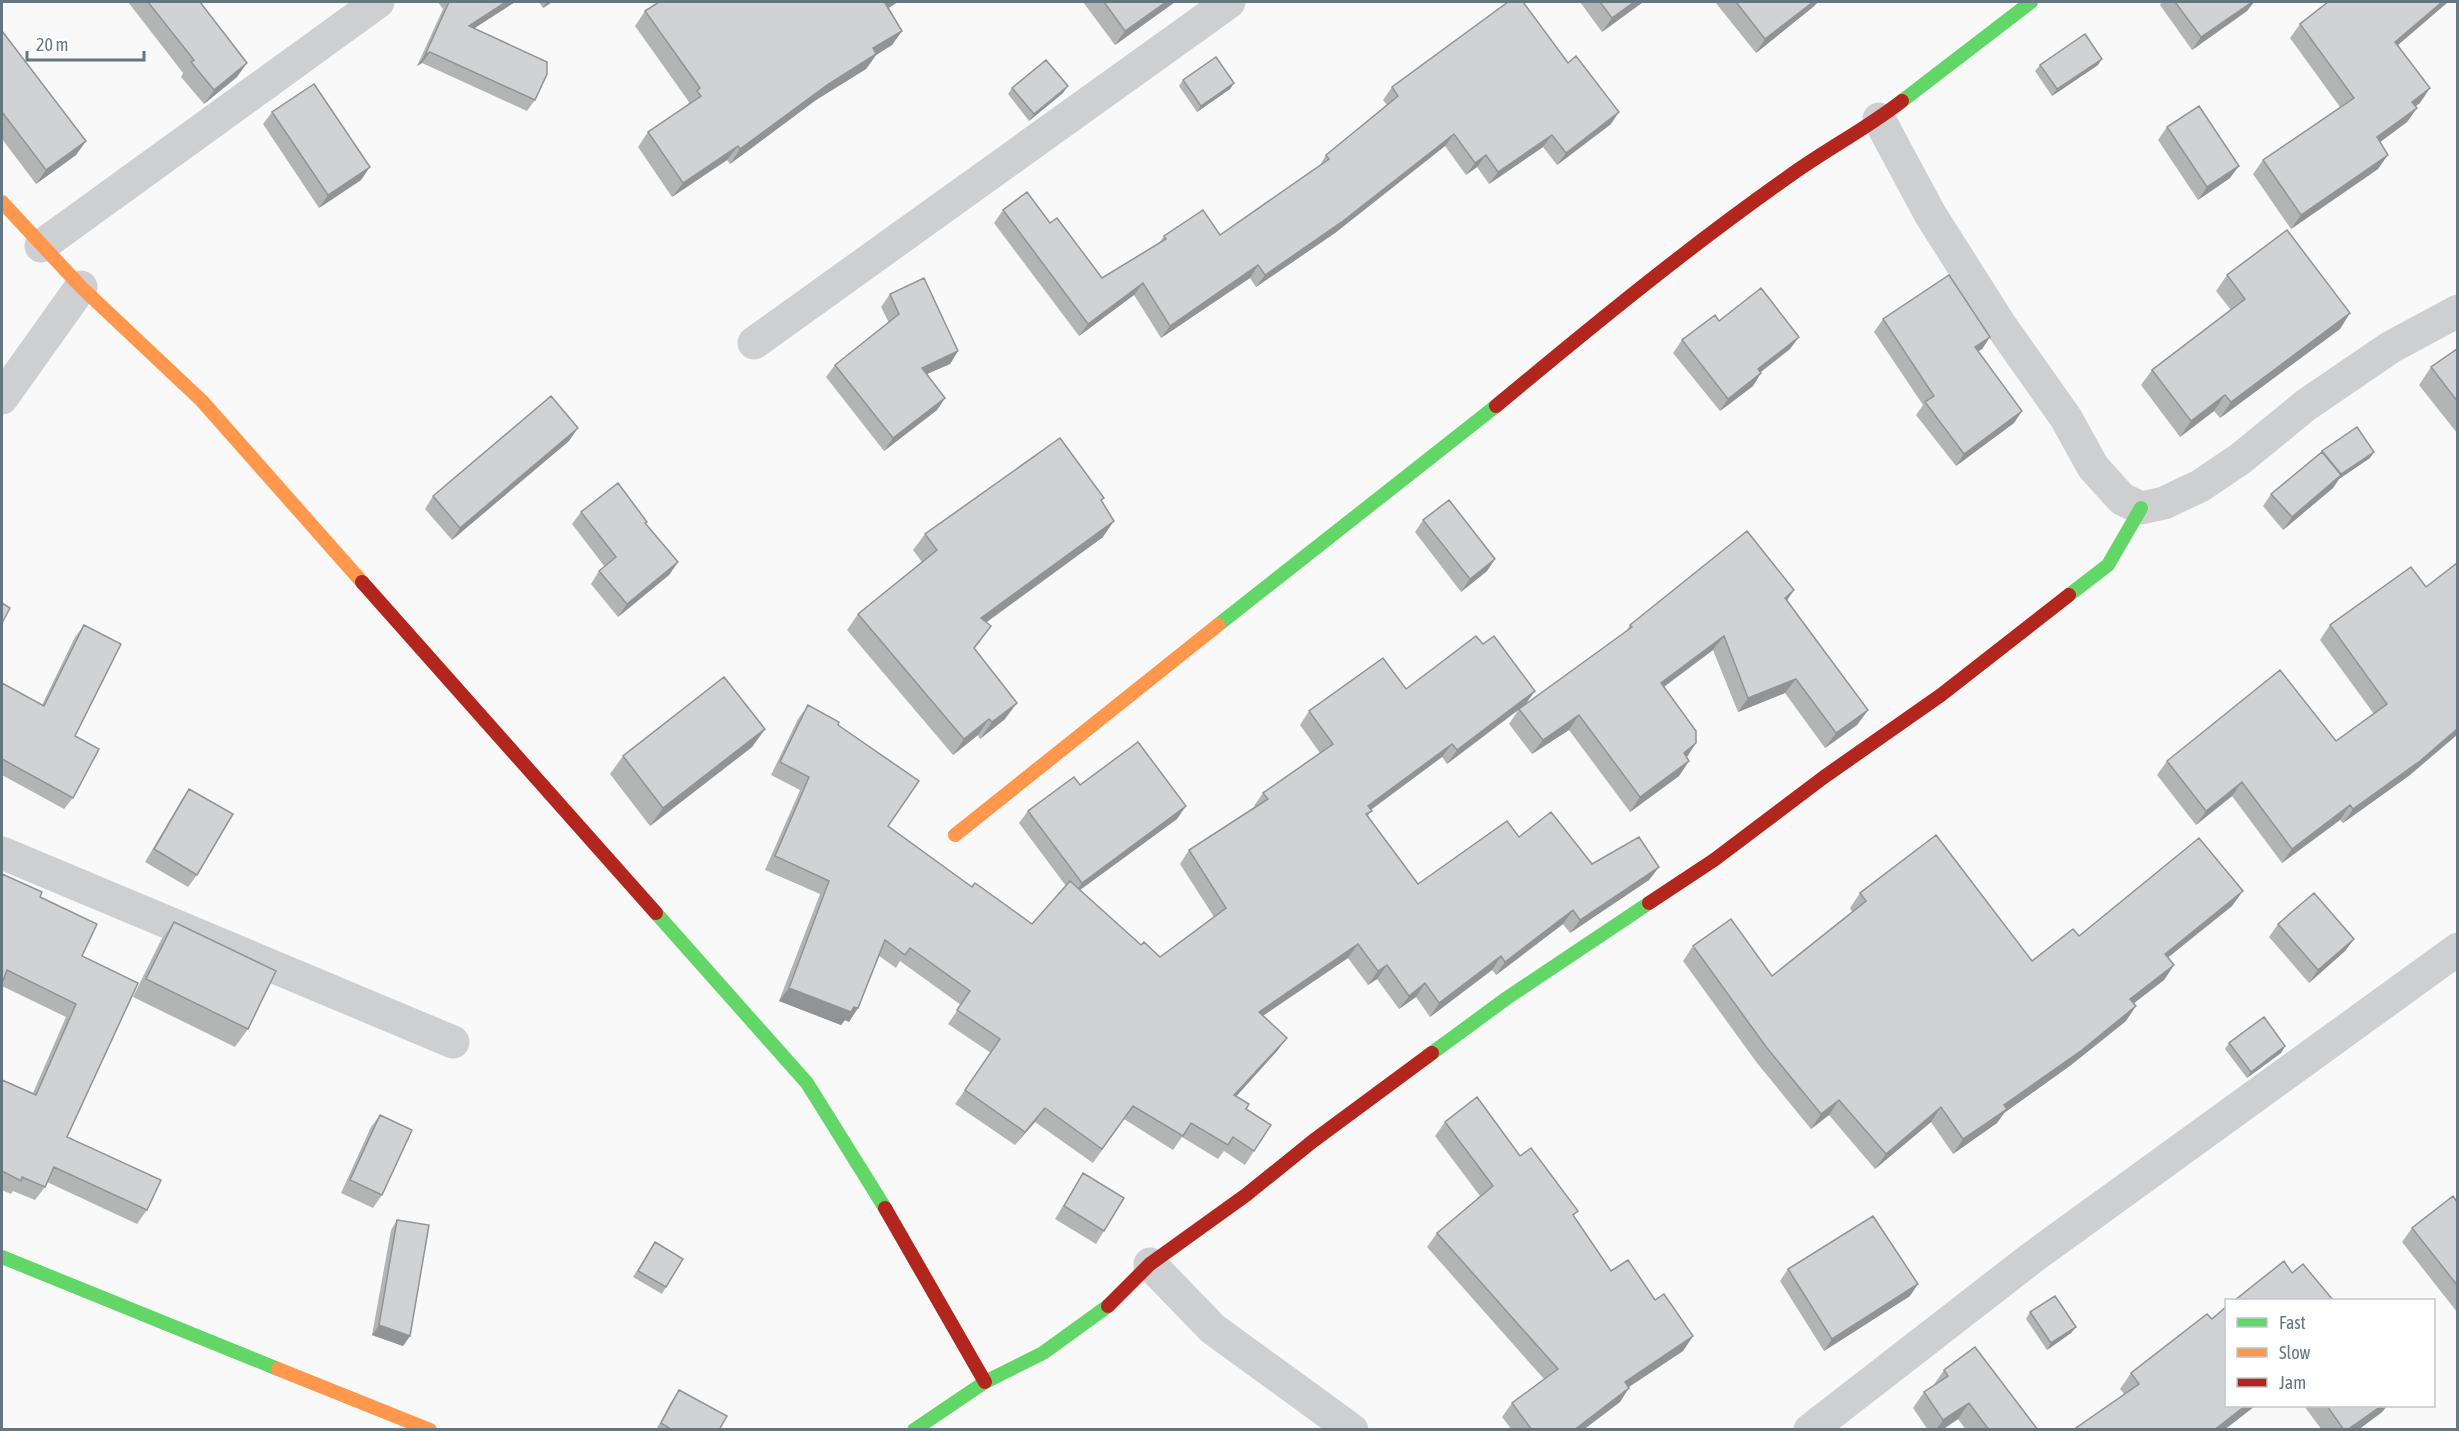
<svg xmlns="http://www.w3.org/2000/svg" width="2459" height="1431" viewBox="0 0 2459 1431" font-family="'Asap Condensed',sans-serif">
<rect width="100%" height="100%" fill="#f9f9f9"/>
<g fill="none" stroke-linecap="round" stroke-linejoin="round">
<path stroke="#cecfd0" stroke-width="33" d="M1879,119L1930,214L2001,326L2066,418L2093,467L2122,499L2141,508L2164,503L2200,486L2240,459L2306,405L2391,347L2458,311
M41,246L378,2
M754,343L1229,2
M2,398L81,287
M2,853L453,1042
M1150,1264L1213,1329L1352,1430
M1810,1430L2033,1257L2458,949"/>
<path stroke="#63d668" stroke-width="14" d="M1902,101L2031,2
M2069,595L2108,565L2141,508
M1218,625L1496,406
M656,913L807,1083L885,1208
M1432,1053L1507,998L1649,903
M2,1257L278,1369
M914,1430L985,1382L1043,1353L1108,1306"/>
<path stroke="#ff974d" stroke-width="14" d="M2,202L81,287L202,401L362,582
M955,835L1218,625
M278,1369L430,1430"/>
<path stroke="#b3261e" stroke-width="14" d="M1496,406C1591,327 1687,248 1788,177C1825,150 1866,129 1902,101
M362,582L656,913
M1649,903L1714,860L1824,777L1941,695L2069,595
M885,1208L985,1382
M1108,1306L1150,1264L1246,1195L1313,1141L1432,1053"/>
</g>
<path fill="#b3b5b5" d="M128,2H200L237,77L204,104L181,77L183,73Z
M438,2H515L474,28L535,100L527,111L422,63L417,66L443,9Z
M539,2H552L543,8Z
M1083,2H1175L1115,45Z
M1580,2H1643L1602,32Z
M1715,2H1818L1813,7L1756,53Z
M2162,2H2254L2247,11L2192,50L2160,5Z
M2328,2H2448L2398,45L2420,103L2415,106L2417,108L2407,122L2380,142L2378,169L2291,229L2253,174L2263,160L2340,107L2290,38L2300,24Z
M889,8L902,31L892,45L876,55L866,69L816,100L730,164L727,160L672,197L638,147L648,132L687,106L689,102L635,26L645,11Z
M2,31L86,141L76,155L36,184L2,139Z
M2040,65H2098L2052,96L2035,71Z
M1183,80L1234,83L1230,89L1197,112L1179,86Z
M1392,87L1611,124L1557,165L1543,147L1489,184L1477,167L1466,175L1445,146L1335,233L1256,287L1250,278L1161,338L1134,295L1079,336L994,223L1003,210L1050,223L1102,278L1159,243L1164,236L1220,235L1319,167L1326,155L1387,105L1383,100Z
M1012,88L1063,93L1029,121L1008,94Z
M272,112L361,180L319,208L263,124Z
M2167,127L2230,178L2198,200L2158,140Z
M2227,275L2350,313L2340,329L2220,418L2214,411L2180,437L2141,385L2152,370L2231,310L2216,291Z
M890,294L958,351L950,364L927,374L945,398L937,410L884,451L826,377L835,365L889,323L881,307Z
M1883,319L1990,337L1982,349L1978,351L2014,423L1956,466L1916,415L1923,405L1874,332Z
M1719,321L1790,349L1761,372V373L1753,386L1720,411L1673,353L1682,340Z
M2457,349V433L2419,385L2431,367Z
M569,441L452,540L425,509L433,496Z
M2322,451L2370,458L2339,479L2333,488L2283,530L2263,506L2271,494Z
M1104,498L1101,501L1103,537L987,622L980,642L974,649L1005,719L980,739L978,735L953,755L847,630L858,614L922,562L913,550L925,534Z
M581,512L647,522L645,524L678,562L669,575L618,617L591,584L599,571L605,567L572,524Z
M1423,520L1495,559L1487,571L1461,592L1415,532Z
M2411,567L2410,775L2343,823L2340,820L2282,863L2232,796L2196,825L2157,775L2167,761L2336,741L2374,714L2320,640L2330,625Z
M1787,601L1868,710L1857,725L1825,748L1785,693L1738,712L1713,650L1664,687L1696,743L1687,757L1689,761L1679,776L1630,812L1569,730L1532,754L1509,724L1519,709L1625,633L1630,625Z
M84,625L75,736L73,798L64,809L2,775V683L42,705L75,637Z
M1483,644L1535,691L1447,764L1442,757L1371,810L1368,816L1418,884L1519,837L1592,864L1659,867L1649,880L1570,933L1563,924L1496,975L1492,970L1430,1017L1416,997L1399,1009L1377,979L1368,985L1348,958L1263,1016L1287,1038L1277,1051L1236,1096L1246,1109L1254,1151L1245,1165L1224,1151L1218,1159L1182,1137L1173,1150L1124,1119L1093,1163L1035,1122L1015,1145L955,1104L991,1053L948,1024L961,1005L900,961L896,968L879,956L858,1008L849,1022L845,1020L841,1025L779,1001L820,894L765,870L800,790L771,775L798,719L808,705L838,725L888,826L972,887L1032,924L1066,886L1019,823L1028,811L1080,785L1177,819L1080,890L1141,945L1160,957L1214,917L1180,864L1189,850L1255,807L1254,806L1263,793L1320,753L1300,725L1309,711L1406,689Z
M765,729L752,747L650,826L610,774L623,756Z
M189,789L197,875L188,887L145,862L181,801Z
M2,874L40,897L82,956L67,1137L147,1210L137,1224L47,1182L45,1187L35,1200L13,1191L11,1194L2,1190V1080L33,1093L66,1017L2,986Z
M1860,893L2032,961L2079,936L2232,906L2168,957L2174,965L2164,980L2134,1003L2126,1021L2071,1065L2004,1113L1997,1123L1953,1154L1931,1122L1875,1169L1829,1115L1811,1129L1757,1063L1683,961L1693,946L1772,976L1852,912L1850,908Z
M174,922L248,1029L235,1047L133,997L161,940Z
M2278,924L2354,939L2345,951L2309,983L2269,937Z
M2229,1043L2285,1046L2281,1053L2247,1078L2225,1049Z
M380,1115L382,1195L373,1208L341,1193L371,1127Z
M1445,1122L1520,1156L1574,1217L1611,1271L1655,1300L1693,1336L1683,1351L1629,1387L1620,1402L1583,1430H1512L1502,1417L1512,1403L1544,1379L1427,1247L1437,1233L1480,1196L1435,1136Z
M1083,1173L1104,1231L1096,1244L1055,1219L1075,1186Z
M2457,1202V1312L2402,1242L2412,1228Z
M397,1220L410,1336L403,1346L372,1335L391,1230Z
M655,1242L666,1287L662,1294L633,1277Z
M1788,1269L1910,1296L1824,1351L1780,1281Z
M2030,1312L2076,1327L2071,1333L2047,1350L2026,1319Z
M1944,1370L2038,1430H1966L1958,1419L1942,1430H1928L1913,1408L1924,1392L1933,1386Z
M2131,1373L2226,1406H2255L2224,1430L2124,1394L2120,1389Z
M679,1390L719,1430H656L671,1402Z
M2304,1406H2387L2382,1412L2358,1430H2322Z"/>
<path fill="#929394" d="M506,2H515L461,37L469,26Z
M547,2H552L543,8Z
M887,2H898L875,17L885,3Z
M1166,2H1175L1115,45L1125,31Z
M1634,2H1643L1602,32L1612,18Z
M1813,2H1818L1813,7L1756,53L1765,39Z
M2252,2H2254L2247,11L2192,50L2201,37Z
M2442,2H2448L2385,56L2395,42Z
M902,31L892,45L876,55L866,69L816,100L730,164L740,149L873,48Z
M430,52L422,63L417,66L425,55Z
M2102,59L2098,65L2052,96L2057,89Z
M247,63L237,77L204,104L214,90Z
M1234,83L1230,89L1197,112L1201,106Z
M1068,86L1063,93L1029,121L1034,114Z
M2430,88L2420,103L2402,116L2412,102Z
M2417,108L2407,122L2367,152L2377,137Z
M1619,112L1611,124L1557,165L1566,153Z
M1454,134L1445,146L1335,233L1256,287L1265,275Z
M1552,135L1543,147L1489,184L1498,172Z
M86,141L76,155L36,184L46,170Z
M738,146L727,160L672,197L683,183Z
M1486,155L1477,167L1466,175L1475,163Z
M2388,155L2378,169L2291,229L2301,215Z
M2239,166L2230,178L2198,200L2207,187Z
M370,167L361,180L319,208L328,195Z
M1258,265L1250,278L1161,338L1170,326Z
M1143,283L1134,295L1079,336L1088,324Z
M2350,313L2340,329L2220,418L2231,402Z
M1799,337L1790,349L1749,381L1758,369Z
M1990,337L1982,349L1966,359L1975,347Z
M958,351L950,364L913,380L922,368Z
M1761,373L1753,386L1720,411L1728,399Z
M2225,395L2214,411L2180,437L2191,421Z
M945,398L937,410L884,451L893,438Z
M2022,411L2014,423L1956,466L1964,454Z
M578,428L569,441L452,540L460,528Z
M2374,452L2370,458L2339,479L2333,488L2283,530L2292,517L2339,476Z
M1114,521L1103,537L970,634L981,618Z
M1495,559L1487,571L1461,592L1470,579Z
M678,562L669,575L618,617L627,604Z
M1794,590L1784,605L1785,598Z
M1724,636L1713,650L1650,697L1661,683Z
M1796,679L1785,693L1738,712L1748,698Z
M1535,691L1525,705L1447,764L1457,750Z
M1017,703L1005,719L980,739L992,722Z
M1868,710L1857,725L1825,748L1836,733Z
M1579,715L1569,730L1532,754L1543,740Z
M989,719L978,735L953,755L964,739Z
M765,729L752,747L650,826L663,808Z
M2457,729V735L2410,775L2343,823L2353,809Z
M1696,743L1686,758L1684,753Z
M1452,744L1442,757L1358,819L1368,806Z
M1689,761L1679,776L1630,812L1640,797Z
M2242,782L2232,796L2196,825L2206,811Z
M2350,805L2340,820L2282,863L2292,849Z
M1186,806L1177,819L1073,895L1082,883Z
M1659,867L1649,880L1570,933L1580,920Z
M2243,891L2232,906L2155,968L2165,954Z
M1573,910L1563,924L1496,975L1505,962Z
M2354,939L2345,951L2309,983L2318,970Z
M1358,944L1348,958L1249,1025L1259,1012Z
M1501,956L1492,970L1430,1017L1439,1003Z
M1387,965L1377,979L1368,985L1378,971Z
M2174,965L2164,980L2120,1014L2130,999Z
M1425,983L1416,997L1399,1009L1409,996Z
M789,988L854,1007L858,1008L849,1022L845,1020L841,1025L779,1001Z
M2136,1006L2126,1021L2071,1065L2004,1113L1997,1123L1953,1154L1963,1139L2004,1105Z
M1287,1038L1277,1051L1225,1109L1234,1095Z
M2285,1046L2281,1053L2247,1078L2251,1072Z
M1839,1100L1829,1115L1811,1129L1821,1114Z
M1941,1107L1931,1122L1875,1169L1886,1154Z
M1045,1108L1035,1122L1015,1145L1025,1132Z
M1918,1284L1910,1296L1824,1351L1832,1339Z
M379,1325L410,1336L403,1346L372,1335Z
M2076,1327L2071,1333L2047,1350L2051,1343Z
M1693,1336L1683,1351L1615,1396L1625,1382Z
M1629,1388L1620,1402L1583,1430H1574Z
M1969,1403L1958,1419L1942,1430H1936L1943,1420Z
M2245,1406H2255L2224,1430H2214Z
M2381,1406H2387L2382,1412L2358,1430H2347Z"/>
<path fill="#d0d2d3" stroke="#929394" stroke-width="1.5" d="M148,2H200L247,63L214,90L191,62L194,60Z
M449,2H506L469,26L547,62V74L535,100L430,52L425,55Z
M659,2H887L885,3L902,31L873,48L876,54L827,85L740,149L738,146L683,183L648,132L701,96L697,91L700,88L645,11Z
M1104,2H1166L1125,31Z
M1508,2H1523L1568,63L1576,56L1619,112L1566,153L1552,135L1498,172L1486,155L1475,163L1454,134L1343,221L1265,275L1258,265L1170,326L1143,283L1088,324L1003,210L1027,192L1050,223L1057,218L1102,278L1166,239L1164,236L1203,210L1220,235L1329,159L1326,155L1398,96L1392,87Z
M1600,2H1634L1612,18Z
M1736,2H1813L1765,39Z
M2175,2H2252L2201,37Z
M2328,2H2442L2395,42L2430,88L2412,102L2417,108L2377,137L2388,155L2301,215L2263,160L2354,98L2300,24Z
M2,31L86,141L46,170L2,112Z
M2085,34L2102,59L2057,89L2040,65Z
M1216,57L1234,83L1201,106L1183,80Z
M1046,60L1068,86L1034,114L1012,88Z
M314,84L370,167L328,195L272,112Z
M2199,106L2239,166L2207,187L2167,127Z
M2287,230L2350,313L2231,402L2225,395L2191,421L2152,370L2245,299L2227,275Z
M1949,275L1990,337L1975,347L2022,411L1964,454L1925,402L1934,396L1883,319Z
M924,278L958,351L922,368L945,398L893,438L835,365L899,314L890,294Z
M1761,288L1799,337L1758,369L1761,373L1728,399L1682,340L1715,315L1719,321Z
M2457,349V401L2431,367Z
M551,396L578,428L460,528L433,496Z
M2357,427L2374,452L2341,474L2322,451Z
M1060,438L1104,498L1101,500L1114,521L981,618L991,626L974,648L1017,703L992,722L989,719L964,739L858,614L937,550L925,534Z
M2322,452L2341,475L2292,517L2271,494Z
M618,483L647,522L645,523L678,562L627,604L599,571L616,557L581,512Z
M1449,500L1495,559L1470,579L1423,520Z
M1747,531L1794,590L1785,598L1868,710L1836,733L1796,679L1748,698L1724,636L1661,683L1696,731V743L1684,753L1689,761L1640,797L1579,715L1543,740L1519,709L1632,627L1630,625Z
M2457,563V729L2420,761L2353,809L2350,805L2292,849L2242,782L2206,811L2167,761L2280,670L2336,741L2387,704L2330,625L2411,567L2426,587Z
M2,603L10,608L2,623Z
M84,625L121,644L75,736L99,749L73,798L2,759V683L44,706Z
M1476,636L1483,644L1494,636L1535,691L1457,750L1452,744L1368,806L1372,811L1366,814L1418,884L1507,821L1519,837L1551,812L1592,864L1639,837L1659,867L1580,920L1573,910L1505,962L1501,956L1439,1003L1425,983L1409,996L1387,965L1378,971L1358,944L1259,1012L1287,1038L1234,1095L1249,1104L1246,1109L1271,1125L1254,1151L1233,1137L1228,1145L1191,1123L1183,1136L1133,1106L1102,1149L1045,1108L1025,1132L965,1090L1000,1039L957,1010L970,991L910,948L905,955L885,940L858,1008L854,1007L851,1012L789,988L829,881L775,856L809,777L780,762L808,705L839,722L838,725L919,781L888,826L972,887L975,883L1032,924L1070,881L1141,945L1144,942L1160,957L1226,908L1189,850L1268,799L1263,793L1333,744L1309,711L1383,658L1406,689Z
M724,677L765,729L663,808L623,756Z
M1138,742L1186,806L1082,883L1028,811L1074,777L1080,785Z
M189,789L233,814L197,875L154,849Z
M1936,835L2032,961L2073,929L2079,936L2199,838L2243,891L2165,954L2174,965L2130,999L2136,1006L2082,1050L2004,1105L2007,1109L1963,1139L1941,1107L1886,1154L1839,1100L1821,1114L1767,1048L1693,946L1731,919L1772,976L1866,901L1860,893Z
M2,874L42,892L40,897L97,924L82,956L138,983L67,1137L161,1180L147,1210L54,1167L45,1187L22,1177L21,1181L2,1171V1080L36,1095L76,1004L7,970L2,983Z
M2314,893L2354,939L2318,970L2278,924Z
M174,922L276,971L248,1029L146,979Z
M2264,1017L2285,1046L2251,1072L2229,1043Z
M1477,1097L1520,1156L1531,1148L1578,1211L1573,1215L1611,1271L1628,1260L1655,1300L1664,1294L1693,1336L1625,1382L1629,1388L1574,1430H1532L1512,1403L1558,1369L1437,1233L1493,1186L1445,1122Z
M380,1115L412,1130L382,1195L350,1180Z
M1083,1173L1124,1198L1104,1231L1064,1206Z
M2453,1196L2457,1202V1285L2412,1228Z
M1873,1216L1918,1284L1832,1339L1788,1269Z
M397,1220L429,1225L410,1336L379,1325Z
M655,1242L683,1259L666,1287L638,1271Z
M2284,1261L2292,1273L2303,1264L2333,1300H2235Z
M2055,1296L2076,1327L2051,1343L2030,1312Z
M2226,1307V1406H2245L2214,1430H2073L2139,1384L2131,1373L2207,1314L2212,1319Z
M1975,1347L2038,1430H1989L1969,1403L1943,1420L1924,1392L1948,1376L1944,1370Z
M679,1390L727,1416L719,1430H672L661,1423Z
M2327,1406H2381L2347,1430H2344Z"/>
<rect width="2459" height="1431" fill="none" stroke="#657683" stroke-width="6"/>
<rect x="2225" y="1299" width="210" height="108" fill="#ffffff" stroke="#c1c8cd" stroke-width="1.5"/>
<rect x="2237" y="1318" width="30" height="9" fill="#63d668" stroke="#c1c8cd" stroke-width="1.5"/>
<text x="2279" y="1329" font-size="18" fill="#657683">Fast</text>
<rect x="2237" y="1348" width="30" height="9" fill="#ff974d" stroke="#c1c8cd" stroke-width="1.5"/>
<text x="2279" y="1359" font-size="18" fill="#657683">Slow</text>
<rect x="2237" y="1378" width="30" height="9" fill="#b3261e" stroke="#c1c8cd" stroke-width="1.5"/>
<text x="2279" y="1389" font-size="18" fill="#657683">Jam</text>
<path d="M27 51v9h117v-9" fill="none" stroke="#657683" stroke-width="3"/>
<text x="36" y="51" font-size="18" fill="#657683" stroke="#ffffff" stroke-width="4.5" paint-order="stroke">20 m</text>
</svg>
